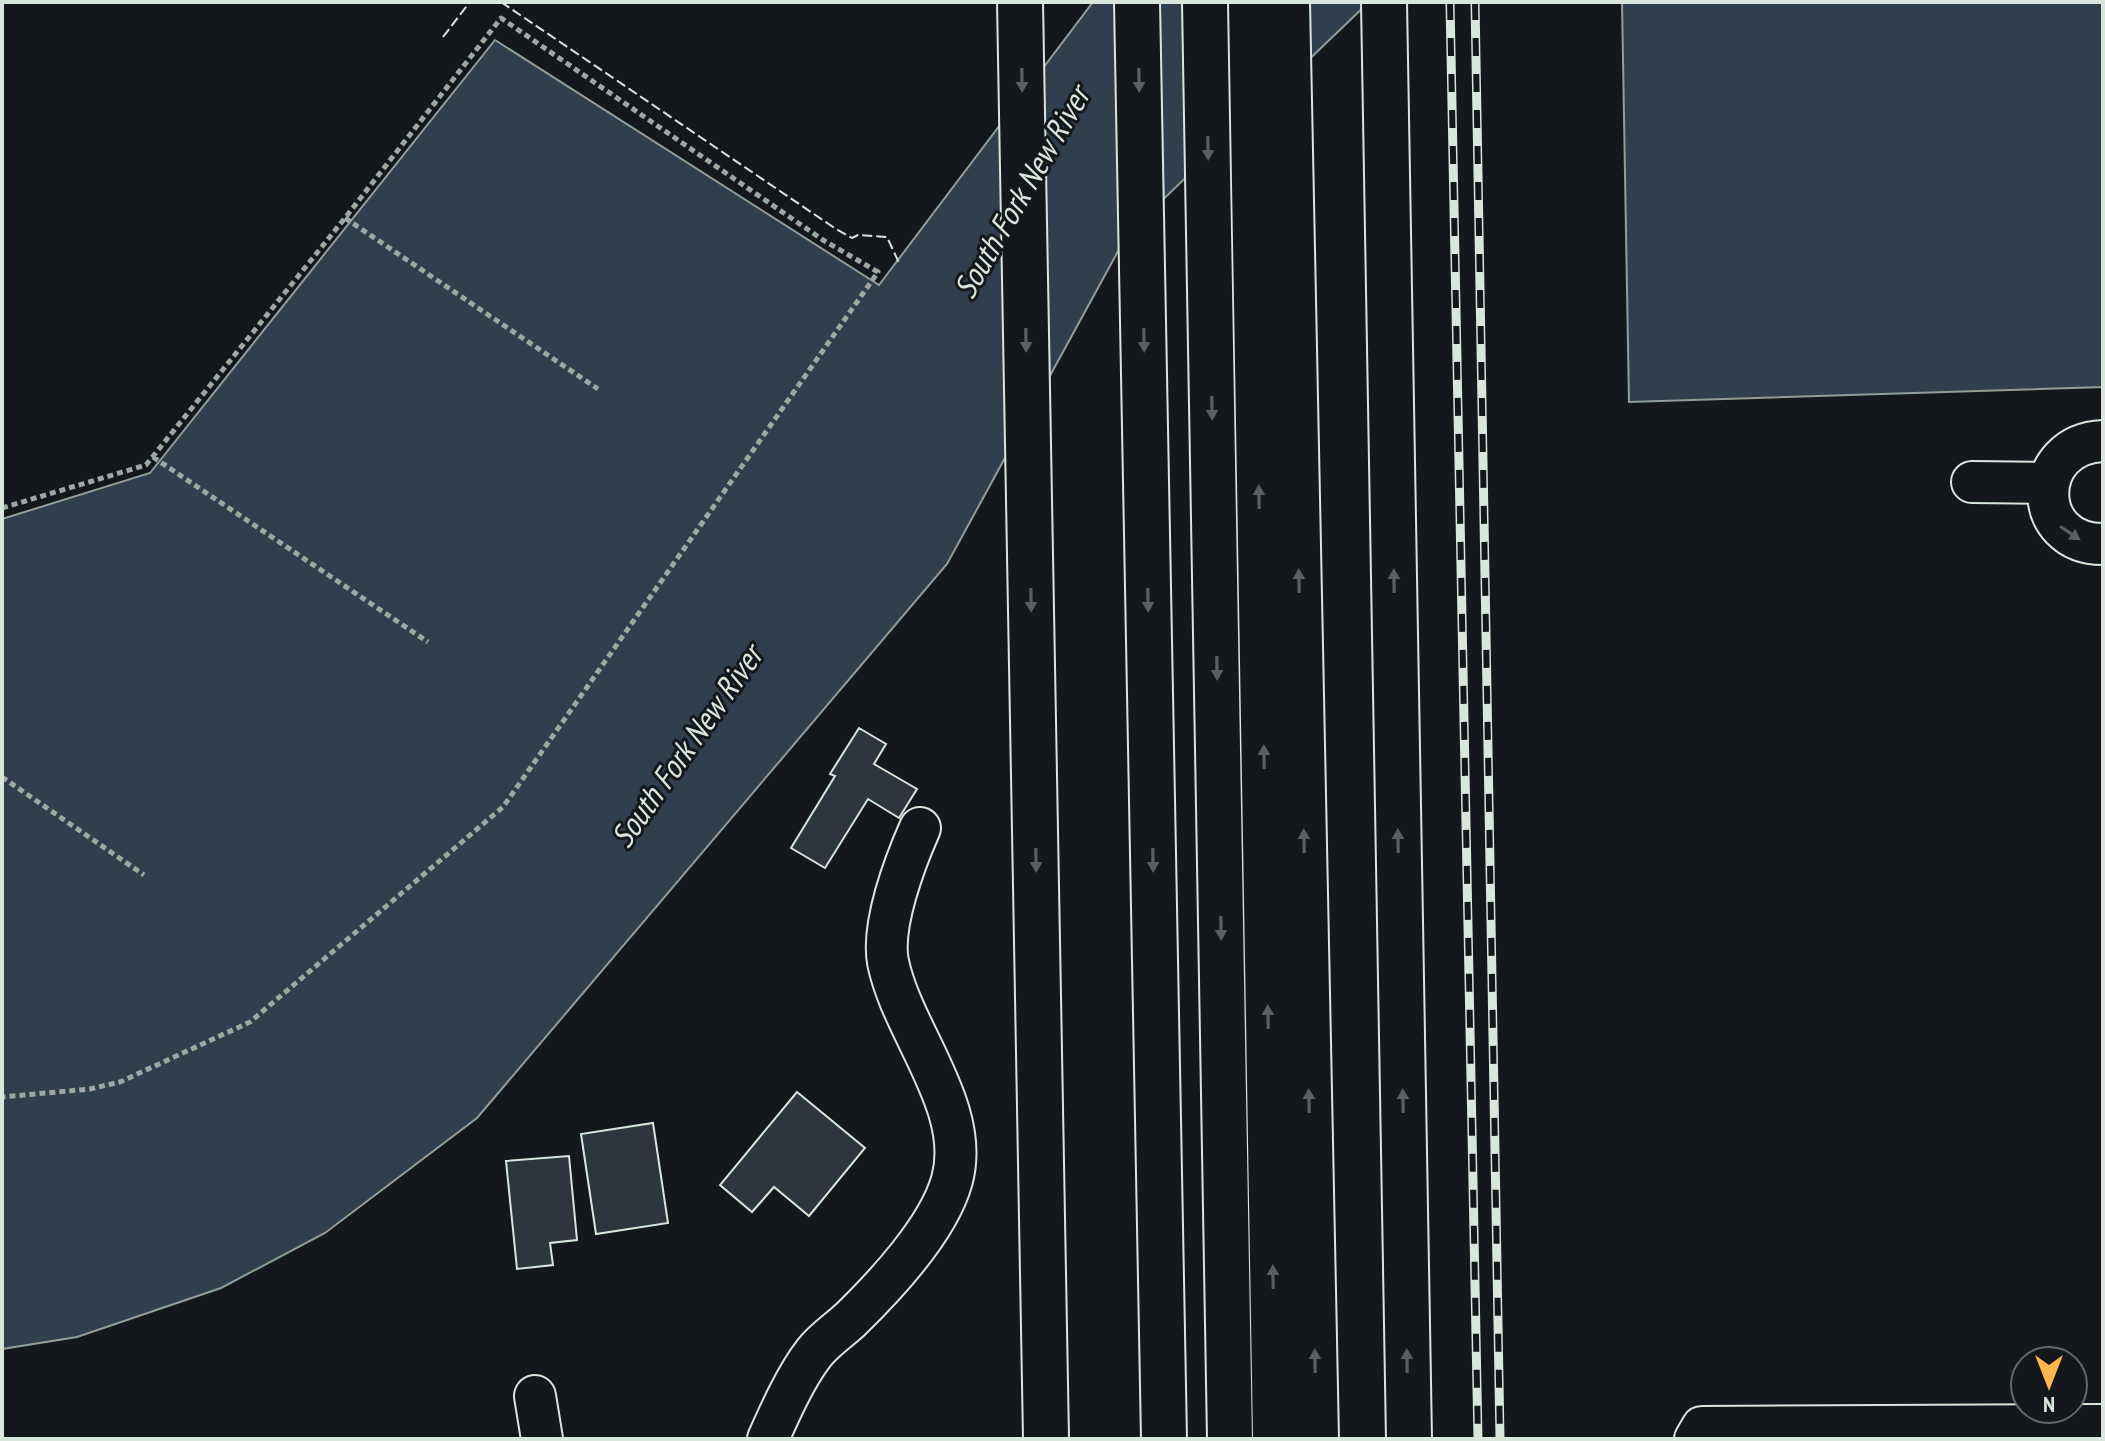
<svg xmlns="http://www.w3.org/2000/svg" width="2105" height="1441" viewBox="0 0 2105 1441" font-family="'PT Sans Narrow',sans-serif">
<rect width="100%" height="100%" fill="#14181c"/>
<path fill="#2f3f4d" stroke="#939e99" stroke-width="2" d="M1093,2H1369L1128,233L947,564L477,1118L325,1233L221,1288L77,1337L2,1349V519L150,473L495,40L879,285Z
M1622,2H2103V387L1629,402Z"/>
<path fill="#2c363c" stroke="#d8e6dc" stroke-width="2" d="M859,728L886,744L874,764L917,789L899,818L868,799L825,868L791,848L835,776L830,774Z
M797,1092L865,1148L809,1216L774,1187L752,1212L720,1185Z
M653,1123L668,1223L596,1234L581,1134Z
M569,1156L577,1240L550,1243L553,1265L517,1269L506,1161Z"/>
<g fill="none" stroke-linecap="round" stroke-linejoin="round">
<g stroke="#d8e6dc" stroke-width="44">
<path id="minor" d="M2103,441C2030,444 2030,544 2103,544
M1972,482L2049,483
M535,1396L542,1439
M768,1439C780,1412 796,1376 814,1353C823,1341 838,1331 850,1320C885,1286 939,1228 952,1180C972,1107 902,1032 888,962C881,925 905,862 920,828
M1695,1439L1702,1427L2103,1425"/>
</g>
<g stroke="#d8e6dc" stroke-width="48">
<path id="highway" d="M1020,2L1046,1439
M1137,2L1164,1439
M1205,2L1230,1439
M1251,2L1275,1439
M1287,2L1316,1439
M1384,2L1409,1439"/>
</g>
<path stroke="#9da8a2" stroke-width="5" stroke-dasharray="6 4" stroke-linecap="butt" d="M345,218L598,389
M153,457L428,642
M2,508L146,465L345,218L501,18L823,240L878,272L503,807L250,1022L120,1082L90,1089L2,1097
M2,777L144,875"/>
<use href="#minor" stroke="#14181c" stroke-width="40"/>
<use href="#highway" stroke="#14181c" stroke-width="44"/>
<g stroke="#d8e6dc" stroke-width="9">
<path id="rail" d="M1450,2L1478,1439
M1475,2L1500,1439"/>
</g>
<use href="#rail" stroke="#14181c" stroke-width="6" stroke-dasharray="18" stroke-linecap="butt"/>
<path stroke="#d8e6dc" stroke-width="2" stroke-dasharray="10 4" stroke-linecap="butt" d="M501,2L836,229L852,238L858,235L887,237L900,265
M443,37L469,3L473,2"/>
</g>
<defs><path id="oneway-solid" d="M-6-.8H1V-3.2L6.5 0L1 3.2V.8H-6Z" transform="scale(2)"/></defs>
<g fill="#59605f">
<use href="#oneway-solid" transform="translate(1022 80) rotate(89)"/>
<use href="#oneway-solid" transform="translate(1139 80) rotate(89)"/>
<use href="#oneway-solid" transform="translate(1208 148) rotate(89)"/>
<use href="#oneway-solid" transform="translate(1026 340) rotate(89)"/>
<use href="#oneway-solid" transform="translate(1144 340) rotate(89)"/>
<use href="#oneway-solid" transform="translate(1212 408) rotate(89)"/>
<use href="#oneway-solid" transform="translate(1259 497) rotate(-91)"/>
<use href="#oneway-solid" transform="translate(2070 533) rotate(34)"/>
<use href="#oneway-solid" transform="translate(1299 581) rotate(-91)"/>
<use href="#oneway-solid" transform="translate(1394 581) rotate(-91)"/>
<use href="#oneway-solid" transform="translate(1031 600) rotate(89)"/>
<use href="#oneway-solid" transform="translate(1148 600) rotate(89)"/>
<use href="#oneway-solid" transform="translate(1217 668) rotate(89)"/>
<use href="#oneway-solid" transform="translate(1264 757) rotate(-91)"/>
<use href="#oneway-solid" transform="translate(1304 841) rotate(-91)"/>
<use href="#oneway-solid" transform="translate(1398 841) rotate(-91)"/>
<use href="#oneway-solid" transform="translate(1036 860) rotate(89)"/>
<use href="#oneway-solid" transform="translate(1153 860) rotate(89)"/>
<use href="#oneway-solid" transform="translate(1221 928) rotate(89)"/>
<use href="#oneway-solid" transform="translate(1268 1017) rotate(-91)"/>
<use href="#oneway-solid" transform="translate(1309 1101) rotate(-91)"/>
<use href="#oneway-solid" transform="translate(1403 1101) rotate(-91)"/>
<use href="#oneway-solid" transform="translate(1273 1277) rotate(-91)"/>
<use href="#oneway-solid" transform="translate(1315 1361) rotate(-91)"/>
<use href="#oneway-solid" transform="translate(1407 1361) rotate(-91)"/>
</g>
<g text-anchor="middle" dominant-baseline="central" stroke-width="6" stroke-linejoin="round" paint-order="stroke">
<g font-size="32" font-style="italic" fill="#d8e6dc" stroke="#14181c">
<text transform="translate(1021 192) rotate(-60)">South Fork New River</text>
<text transform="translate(686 746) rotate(-55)">South Fork New River</text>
</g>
</g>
<rect width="2105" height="1441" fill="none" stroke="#d8e6dc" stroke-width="8"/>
<g transform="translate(2049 1385) rotate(180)"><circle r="38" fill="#14181c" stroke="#626a69" stroke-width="2"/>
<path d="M0-6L14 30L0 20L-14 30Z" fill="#ffb74d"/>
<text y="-12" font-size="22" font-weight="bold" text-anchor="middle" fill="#d8e6dc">N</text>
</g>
</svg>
